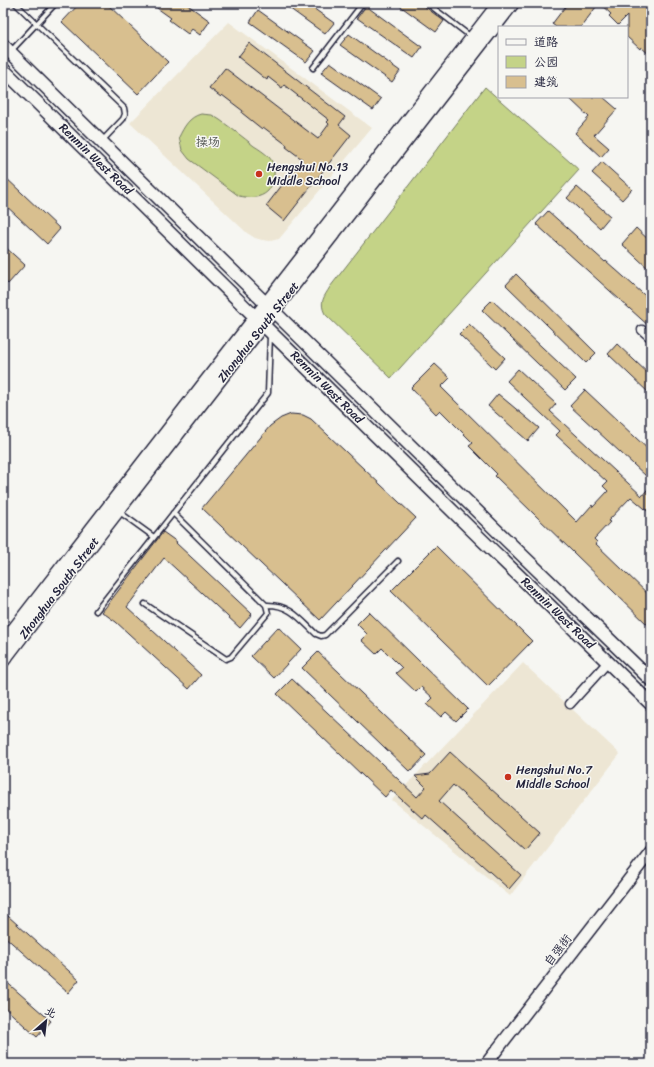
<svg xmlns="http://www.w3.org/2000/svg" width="654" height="1067" viewBox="0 0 654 1067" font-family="Sriracha,'LXGW WenKai TC',sans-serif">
<rect width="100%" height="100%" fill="#f6f6f2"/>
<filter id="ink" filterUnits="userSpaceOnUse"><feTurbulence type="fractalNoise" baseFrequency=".025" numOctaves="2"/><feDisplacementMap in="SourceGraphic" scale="8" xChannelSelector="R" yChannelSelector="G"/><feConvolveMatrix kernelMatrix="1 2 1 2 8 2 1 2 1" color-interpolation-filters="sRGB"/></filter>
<g filter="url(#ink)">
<path fill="#ede6d4" d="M229,22L372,128L279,239L270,241L262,240L255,238L247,233L130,123Z
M523,663L620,754L510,896L392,800Z"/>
<path fill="#c4d387" stroke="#737a61" d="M485,87L579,170L391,378L325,314C319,302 324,297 330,287Z
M201,114L212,115L220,120C231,128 243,137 254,146C259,149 265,153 269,157C277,166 275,182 268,191C260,199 249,198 239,196L189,159L182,150L179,137C184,127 189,117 201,114Z"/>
<path fill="#d8bf8f" stroke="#22223b" d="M80,3H106L168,62L138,94L62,22Z
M150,3H185L210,21L200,35L192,29L188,34L169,20L171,18Z
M282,3H306L334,23L325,34Z
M396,3H420L444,21L436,32Z
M568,3H643L651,11V56L641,47L640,49L627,37V16L618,25L609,16L611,14L599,3L581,27H556L552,24Z
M366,6L422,47L414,58L357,18Z
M258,10L315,51L306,62L250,22Z
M349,34L400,71L392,82L340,45Z
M249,43L345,117L339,125L351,135L284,221L266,206L302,159L286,147L287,145L263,127L262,129L242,113L243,111L222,95L221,97L209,88L225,68L318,139L329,124L327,122L329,120L284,85L282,88L268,77L267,80L238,57Z
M330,62L381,99L373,110L321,73Z
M568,97H603L617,109L594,135L609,148L601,157L575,133L589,117Z
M602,162L632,189L622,200L592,173Z
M3,175L60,229L47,244L3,203Z
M577,187L610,216L600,228L567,198Z
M548,211L605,262L606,261L651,301V328L536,224Z
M636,228L651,242V271L622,244Z
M3,245L25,265L8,284L3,279Z
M516,274L596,353L586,363L506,285Z
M492,300L576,379L565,390L482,310Z
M469,324L505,358L495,369L459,334Z
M617,344L651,376V395L608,354Z
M435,364L450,378L441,387L577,522L592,505L593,507L608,491L603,486L607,482L556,435L560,431L507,381L518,369L556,404L550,411L642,496L651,485V514L631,497L608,521L610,522L594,539L597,542L596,544L651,597V628L495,476L497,474L469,446L473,443L440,410L436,414L411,388Z
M585,390L651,452V472L646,476L570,406Z
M498,394L539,428L528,441L488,406Z
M291,414L303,415L311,419L416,518L320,620L202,508L270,426L281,418Z
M163,532L177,542L176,543L252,614L240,628L164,558L127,607L201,675L189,689L116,622L102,612Z
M436,546L532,641L488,686L391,591Z
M369,612L468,709L456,721L446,712L441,717L427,704L433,698L421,687L416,692L396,673L402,668L382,648L376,654L361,640L367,634L357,624Z
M278,627L301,649L274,678L251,656Z
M318,652L426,755L410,772L302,668Z
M292,679L417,797L426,787L415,776L430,774L450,752L540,833L525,850L453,785L439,801L521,875L509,889L426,815L423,819L391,790L385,797L277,694Z
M8,916L79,980L68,993L3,935V921Z
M3,979L51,1021L37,1037L3,1006Z"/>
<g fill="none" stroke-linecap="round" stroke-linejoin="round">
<g stroke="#22223b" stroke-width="7">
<path id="lane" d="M15,3L124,108L125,114L123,119L102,141
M427,3L470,36
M11,51L56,3
M313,68L363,3
M118,511L154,537
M145,604L226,659L231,657L268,613L266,605L173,513
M266,605C290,604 300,619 316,634L321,636L325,635L398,561
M96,611L268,393L270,335"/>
</g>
<g stroke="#22223b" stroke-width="11">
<path id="street" d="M642,330L651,338
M570,704L608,662"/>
</g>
<g stroke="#22223b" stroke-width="14">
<path id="secondary" d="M486,1064L651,851"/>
</g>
<g stroke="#22223b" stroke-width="15">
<path id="primary" d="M3,45L492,526L651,680
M3,69L480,538L651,704
M3,643L499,3
M3,661L100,534L513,3"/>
</g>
<use href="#lane" stroke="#f6f6f2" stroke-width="4"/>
<use href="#street" stroke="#f6f6f2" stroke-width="8"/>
<use href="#secondary" stroke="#f6f6f2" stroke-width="11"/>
<use href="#primary" stroke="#f6f6f2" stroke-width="12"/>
</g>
</g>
<g fill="#c8321e" stroke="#f6f6f2" stroke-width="1.5">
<circle cx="259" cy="174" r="4"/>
<circle cx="508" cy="777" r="4"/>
</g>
<g text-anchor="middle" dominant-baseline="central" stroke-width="3" stroke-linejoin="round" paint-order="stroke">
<g font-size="12" fill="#535752" stroke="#f6f6f2">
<text x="208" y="142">操场</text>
</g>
<g font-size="12" fill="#22223b" stroke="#f6f6f2">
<text transform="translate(96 159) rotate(44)">Renmin West Road</text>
<text transform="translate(258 332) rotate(-52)">Zhonghua South Street</text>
<text transform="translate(327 387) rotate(45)">Renmin West Road</text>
<text transform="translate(59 588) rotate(-53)">Zhonghua South Street</text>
<text transform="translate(558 613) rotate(44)">Renmin West Road</text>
<text transform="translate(558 950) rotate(-52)">自强街</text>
</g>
<g font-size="12" fill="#22223b" stroke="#f6f6f2" text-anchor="start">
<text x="267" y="167">Hengshui No.13<tspan x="267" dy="14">Middle School</tspan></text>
<text x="516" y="770">Hengshui No.7<tspan x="516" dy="14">Middle School</tspan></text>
</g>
</g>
<rect width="654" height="1067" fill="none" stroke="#f6f6f2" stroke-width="16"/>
<rect x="8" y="8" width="638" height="1051" fill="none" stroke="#22223b" stroke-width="1.5" filter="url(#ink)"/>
<rect x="498" y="26" width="130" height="72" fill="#f6f6f2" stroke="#a1a1a9"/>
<rect x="506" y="39" width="20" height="6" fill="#f6f6f2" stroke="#a1a1a9"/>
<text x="534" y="46" font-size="12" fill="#22223b">道路</text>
<rect x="506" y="56" width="20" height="12" fill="#c4d387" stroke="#a1a1a9"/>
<text x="534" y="66" font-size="12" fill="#22223b">公园</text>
<rect x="506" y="76" width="20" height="12" fill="#d8bf8f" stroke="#a1a1a9"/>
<text x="534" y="86" font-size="12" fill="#22223b">建筑</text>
<g transform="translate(46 1021) rotate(28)" stroke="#f6f6f2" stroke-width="3" paint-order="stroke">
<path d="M0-3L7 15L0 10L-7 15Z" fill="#22223b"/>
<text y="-6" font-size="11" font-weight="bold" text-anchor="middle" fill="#22223b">北</text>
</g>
</svg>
